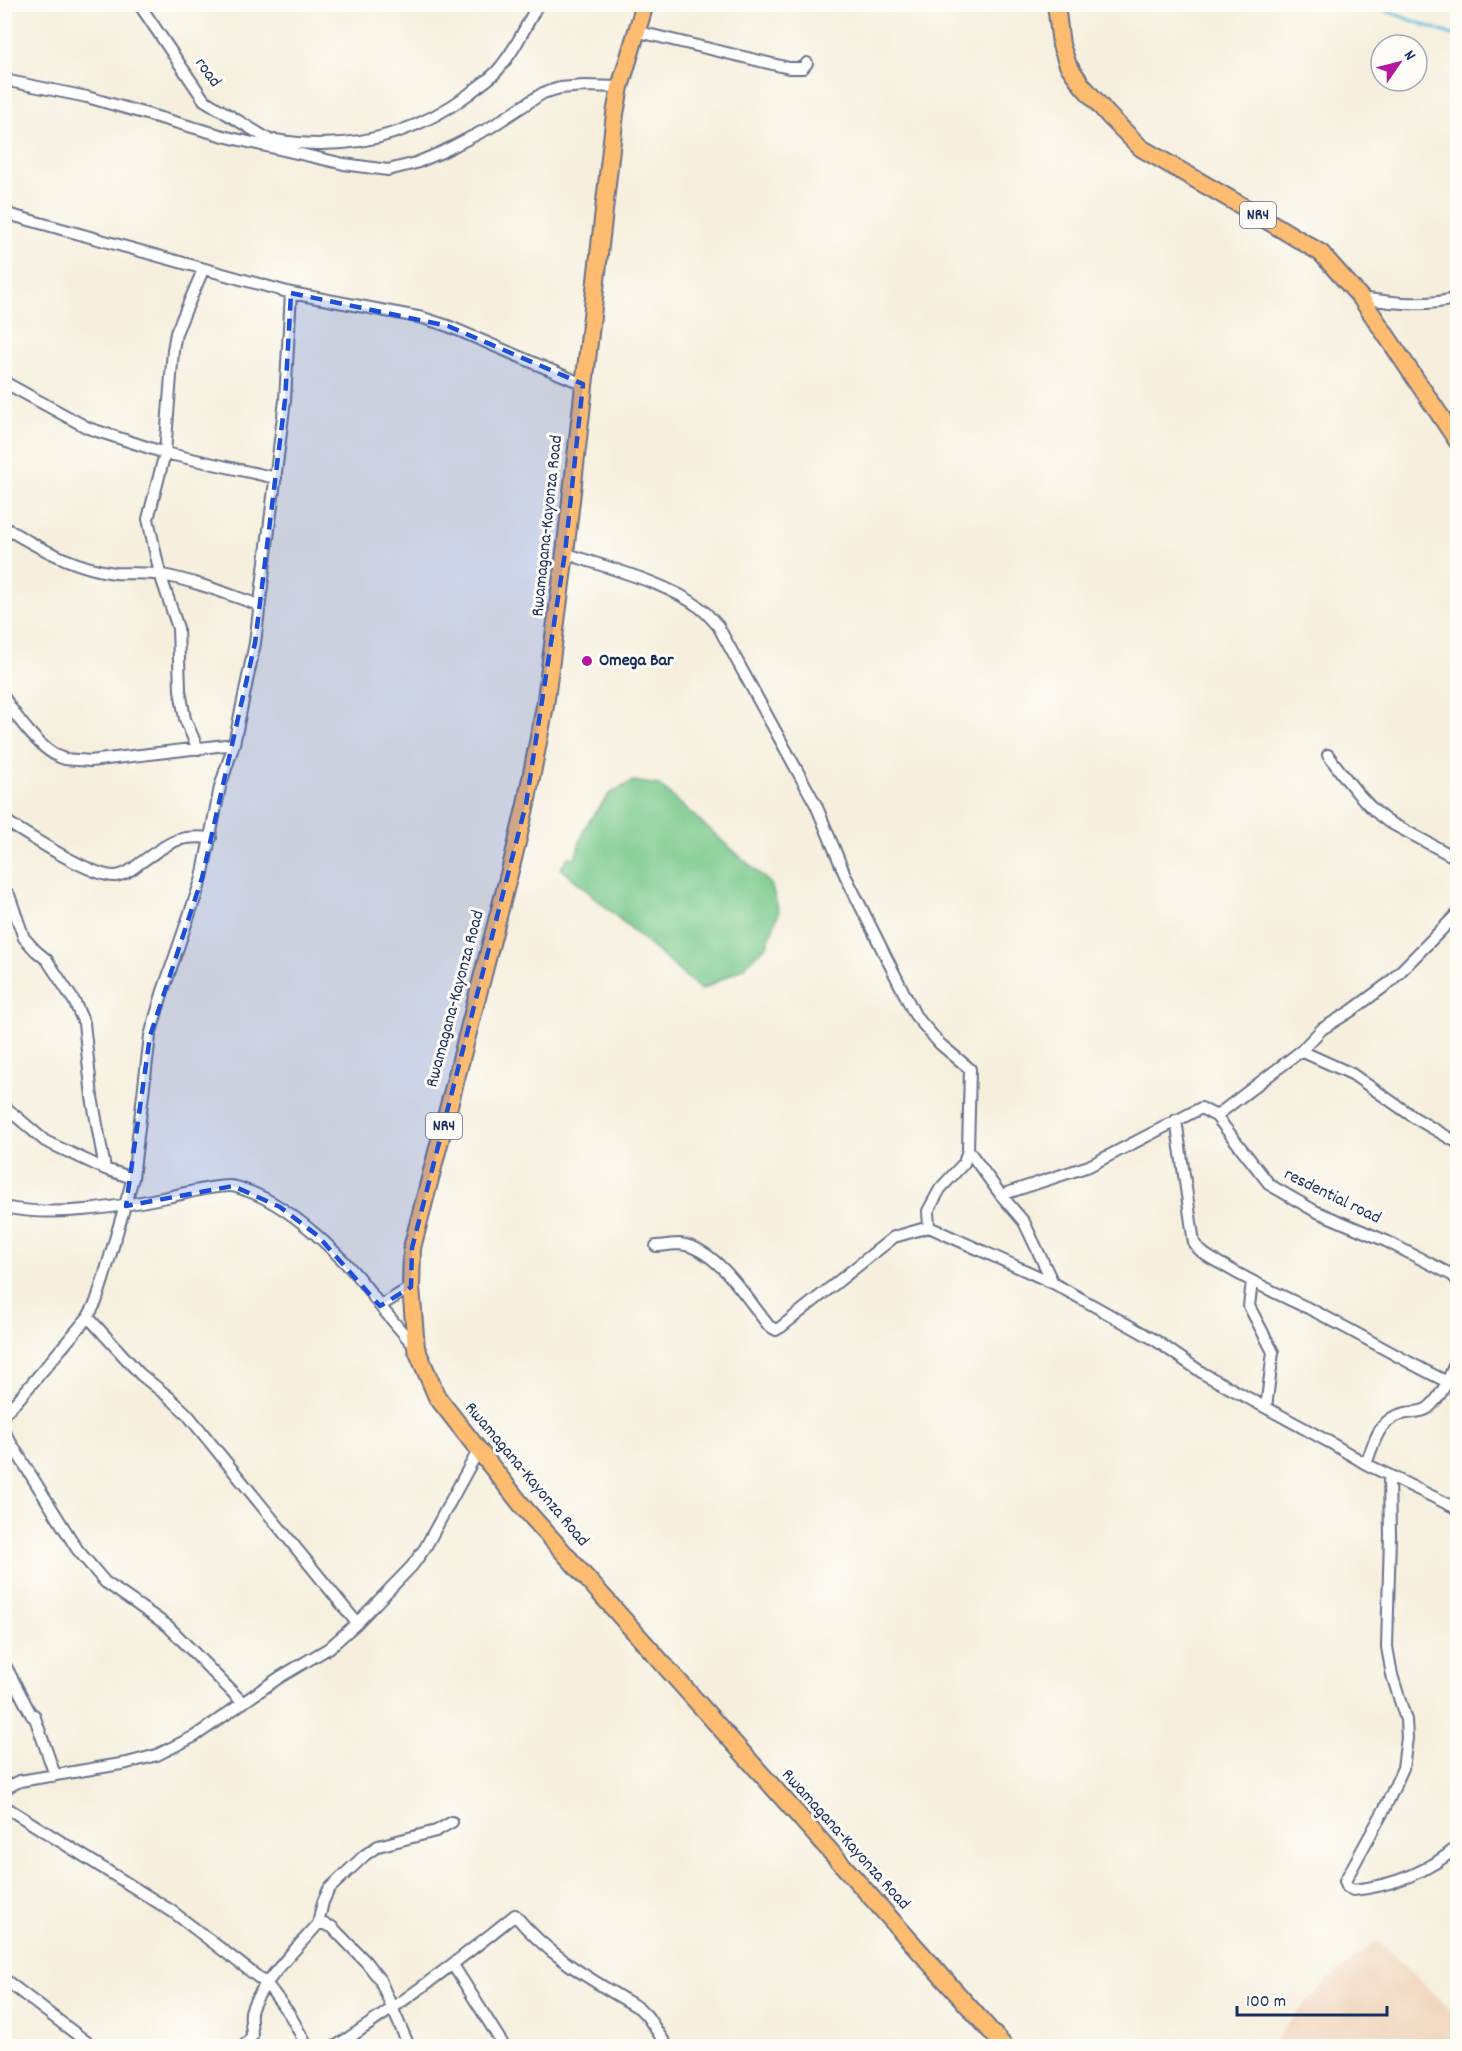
<svg xmlns="http://www.w3.org/2000/svg" width="1462" height="2051" viewBox="0 0 1462 2051" font-family="Dekko,sans-serif">
<rect width="100%" height="100%" fill="#fdfcf7"/>
<filter id="ink" filterUnits="userSpaceOnUse"><feTurbulence type="fractalNoise" baseFrequency=".0167" numOctaves="2"/><feDisplacementMap in="SourceGraphic" scale="12" xChannelSelector="R" yChannelSelector="G"/><feConvolveMatrix kernelMatrix="1 2 1 2 8 2 1 2 1" color-interpolation-filters="sRGB"/></filter>
<filter id="wash" filterUnits="userSpaceOnUse"><feTurbulence type="fractalNoise" baseFrequency=".008" numOctaves="4" result="noise"/><feDisplacementMap in="SourceGraphic" scale="24" xChannelSelector="R" yChannelSelector="G"/><feGaussianBlur stdDeviation="1.35" result="paint"/><feColorMatrix in="noise" values="0 0 0 0 0 0 0 0 0 0 0 0 0 0 0 0 0 1.4 0 .05"/><feComposite in="paint" operator="in"/></filter>
<g filter="url(#wash)">
<rect width="100%" height="100%" fill="#f6efdd"/>
<path fill="#f0d5bc" d="M1377,1940L1457,2016V2046H1271L1287,2025L1324,1984Z"/>
<path fill="#77c889" stroke="#497c74" stroke-width="1.5" d="M633,781L659,785L771,884L779,912L767,945L743,968L701,990L561,868L568,857L575,858L585,827L609,794Z"/>
<g fill="none" stroke-linecap="round" stroke-linejoin="round">
<path stroke="#5ebbdc" stroke-width="3" d="M437,4L438,6
M1367,4L1458,37"/>
</g>
</g>
<g filter="url(#ink)">
<g fill="none" stroke-linecap="round" stroke-linejoin="round">
<g stroke="#68728a" stroke-width="14">
<path id="minor" d="M139,4L204,100L268,139
M635,31L789,68H803L807,63
M4,80L87,97L227,137L344,164L388,170L416,163L442,152L491,127L543,93L560,88L584,86L620,87
M275,140C346,152 411,137 469,94C478,86 489,80 497,71C514,52 526,26 538,4
M4,213L291,293L423,318L448,326L583,384
M1361,298C1393,303 1426,307 1458,298
M4,382L88,428L165,453L276,478
M4,527C36,547 78,569 115,573C131,574 147,572 162,575C195,581 227,594 259,605
M565,553C606,568 664,581 699,607C706,612 712,619 718,626L816,805L845,875L915,1015L940,1044L970,1069L968,1150L964,1163L940,1189L928,1211L929,1227L894,1237L781,1327L776,1330L769,1326C747,1299 717,1248 680,1244C672,1244 663,1246 656,1246
M4,697C16,717 42,753 65,759C73,760 82,760 90,761L234,744
M198,749L185,719L180,690L178,628L160,574L148,519L165,453L173,350L176,333L203,270
M1328,755C1346,779 1363,803 1387,821L1458,859
M4,820C26,834 93,878 116,876C125,875 133,869 140,863C168,844 176,834 211,838
M4,891L9,895L24,938L36,951L47,960L74,1001L84,1023L92,1097L105,1169
M1301,1051L1352,1074L1415,1118L1458,1143
M4,1106L45,1141L105,1169L133,1178
M1216,1116L1270,1185L1315,1211L1386,1241L1452,1275L1458,1281
M1176,1120L1194,1243C1201,1254 1212,1259 1223,1265C1251,1282 1280,1295 1310,1309C1360,1334 1407,1363 1458,1387
M968,1150L1001,1195L1024,1222L1053,1283L1155,1340L1204,1374L1331,1443L1366,1464L1458,1509
M1001,1195L1089,1166L1201,1108L1216,1116L1301,1051L1322,1029L1351,1011L1389,983L1458,913
M4,1207C54,1218 118,1207 167,1197C188,1193 209,1186 230,1186C236,1186 242,1189 248,1191C295,1208 353,1265 380,1306L411,1287
M929,1227L1053,1283
M1252,1282L1249,1306L1273,1352L1266,1408
M380,1306L415,1347
M88,1317L140,1374L170,1398L187,1414L357,1623
M4,1413L17,1401L88,1317L96,1302L104,1277L133,1178L150,1036L162,994L202,878L220,787L234,744L255,643L285,400L291,293
M4,1432L77,1549L105,1582L168,1626L243,1703
M1366,1464C1375,1441 1378,1418 1406,1413C1413,1412 1423,1412 1428,1408C1443,1396 1451,1373 1458,1356
M1389,1475L1390,1535L1387,1647L1392,1675L1406,1720L1407,1738L1403,1768L1385,1808L1345,1881L1347,1887L1353,1890C1391,1886 1429,1872 1458,1846
M4,1663L32,1716L34,1715L55,1775L53,1776
M4,1789L20,1781L127,1763L157,1755L195,1736L280,1677L329,1648L357,1623L412,1566L425,1548L478,1451
M4,1806L173,1912L267,1984L290,2015L307,2046
M318,1924L323,1902L329,1889L365,1855L378,1846L436,1831L452,1822
M453,1965L504,2046
M4,1979L92,2046
M244,2046L252,2036C252,2029 250,2020 251,2012C257,1987 300,1945 318,1924H324L332,1927L366,1962L380,1980L409,2046
M336,2046C399,2006 457,1962 515,1915C548,1956 595,1982 639,2008L647,2016L667,2046"/>
</g>
<g stroke="#68728a" stroke-width="20">
<path id="highway" d="M645,4L620,87L615,114L565,553L545,706L526,804L514,855L412,1248L411,1287L416,1348L437,1397L524,1508L1004,2046
M1056,4L1061,45L1068,65L1082,85L1109,116L1141,148L1263,218L1321,253L1361,298L1458,442"/>
</g>
<use href="#minor" stroke="#fff" stroke-width="10"/>
<use href="#highway" stroke="#fdbc70" stroke-width="16"/>
</g>
</g>
<path fill="#1d4ed8" fill-opacity="0.2" stroke="#1d4ed8" stroke-width="4.5" stroke-dasharray="12 8" stroke-linejoin="round" d="M291,293L448,326L583,384L565,553L526,804L412,1248L411,1287L380,1306L318,1236L280,1207L233,1186L126,1206L150,1036L202,878L255,643L285,400Z"/>
<circle fill="#b5179e" stroke="#fdfcf7" stroke-width="2" cx="587" cy="661" r="6"/>
<g text-anchor="middle" dominant-baseline="central" stroke-width="6" stroke-linejoin="round" paint-order="stroke">
<g fill="#fdfcf7" stroke="#5f6c8c" stroke-width="1.5">
<rect x="1240" y="202" width="36" height="26" rx="4.5"/>
<rect x="426" y="1113" width="36" height="26" rx="4.5"/>
</g>
<g font-size="16" font-weight="bold" fill="#1b2f5e">
<text x="1258" y="215">NR4</text>
<text x="444" y="1126">NR4</text>
</g>
<g font-size="18" fill="#1b2f5e" stroke="#fdfcf7">
<text transform="translate(207 73) rotate(54)">road</text>
<text transform="translate(548 526) rotate(-84)">Rwamagana-Kayonza Road</text>
<text transform="translate(456 999) rotate(-75)">Rwamagana-Kayonza Road</text>
<text transform="translate(1332 1197) rotate(26)">resdential road</text>
<text transform="translate(526 1475) rotate(50)">Rwamagana-Kayonza Road</text>
<text transform="translate(845 1840) rotate(48)">Rwamagana-Kayonza Road</text>
</g>
<g font-size="18" font-weight="bold" fill="#1b2f5e" stroke="#fdfcf7" text-anchor="start">
<text x="599" y="661">Omega Bar</text>
</g>
</g>
<rect width="1462" height="2051" fill="none" stroke="#fdfcf7" stroke-width="24"/>
<g transform="translate(1399 63) rotate(55)"><circle r="28" fill="#fdfcf7" stroke="#a3aaba" stroke-width="1.5"/>
<path d="M0-4.5L10 22L0 15L-10 22Z" fill="#b5179e"/>
<text y="-9" font-size="16" font-weight="bold" text-anchor="middle" fill="#1b2f5e">N</text>
</g>
<path d="M1237 2006v9h150v-9" fill="none" stroke="#1b2f5e" stroke-width="3"/>
<text x="1246" y="2006" font-size="18" fill="#1b2f5e" stroke="#fdfcf7" stroke-width="4.5" paint-order="stroke">100 m</text>
</svg>
